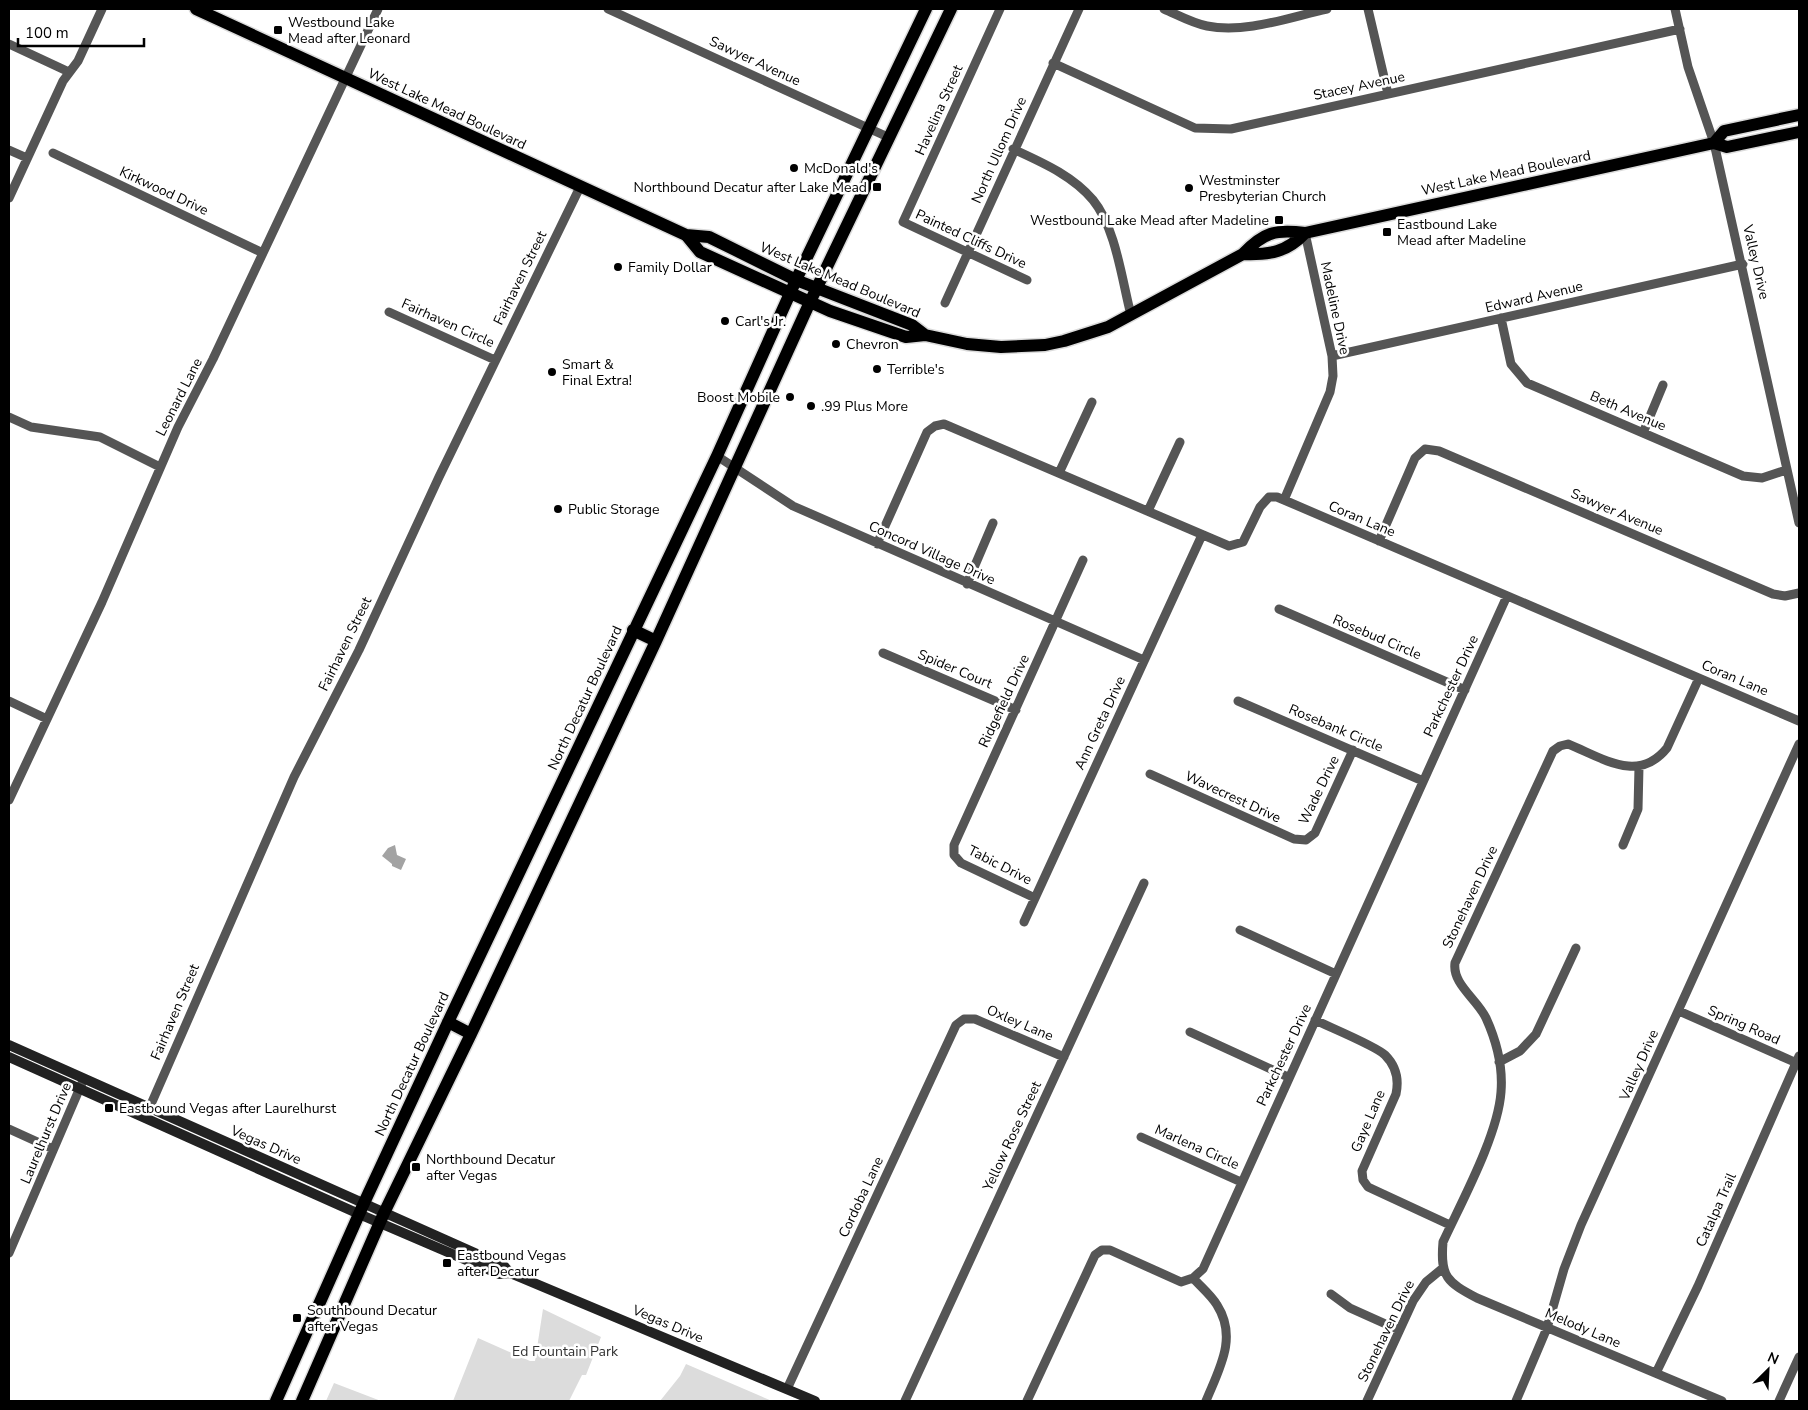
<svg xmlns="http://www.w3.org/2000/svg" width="1808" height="1410" viewBox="0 0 1808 1410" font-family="'Nunito Sans',sans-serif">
<rect width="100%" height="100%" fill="#fff"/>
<path fill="#dcdcdc" d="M543,1309L601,1337L586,1375H582L569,1401H453L478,1338L530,1361H535Z
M686,1364L772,1401H660L680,1376Z
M334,1383L381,1401H326Z"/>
<path fill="#a3a3a3" d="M395,845L397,855L406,859L401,870L392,866V864L382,856L388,848Z"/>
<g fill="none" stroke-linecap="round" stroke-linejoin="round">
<g stroke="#dbdbdb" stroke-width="15">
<path id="primary" d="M196,9L686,235L709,237L796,280L912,325L925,335
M1714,143L1724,131L1799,115
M686,235L700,252L830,311L906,337L925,335L967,344L1001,347L1045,345L1064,341L1108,327L1243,254C1264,232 1276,229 1305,233L1714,143L1727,147L1799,132
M1243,254C1270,255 1287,252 1305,233
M633,630L656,641
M448,1022L471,1034
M276,1401L364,1203L450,1018L717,456L796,280L926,9
M302,1401L384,1213L471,1034L656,641L810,302L951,9"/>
</g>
<path stroke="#555" stroke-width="9" d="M608,9L890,138
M1000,9L903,222L1027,280
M1164,9C1178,15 1192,23 1207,26C1245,34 1290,17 1327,9
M1368,9L1388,94
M1675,9L1688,67L1714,143L1799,523
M9,44L69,72
M1053,63L1195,128L1231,129L1680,29
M1013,149C1041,162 1072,175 1093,200C1116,228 1122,281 1131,315
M9,150L27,158
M53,153L263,253
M9,198L63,81L78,61L102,9
M945,303L1079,9
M389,312L495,360
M1501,318L1511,364L1527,383L1743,476L1762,478L1786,470
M1332,356L1743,264
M9,417L31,427L100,437L160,467
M1643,433L1663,385
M717,456L793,506L1144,660
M1059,473L1092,402
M1284,500L1330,392L1333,376L1332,356L1305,233
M1148,511L1180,442
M1379,541L1415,458L1425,449L1439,451L1773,594L1785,596L1799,593
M877,544L927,432L935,426L944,424L1229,546L1243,542L1260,507L1269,497H1277L1799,721
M967,584L993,523
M1279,609L1465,690
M883,653L1016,710
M1699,678L1667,748C1638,784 1603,758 1568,744L1560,746L1553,751L1455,963C1452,984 1477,999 1486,1018C1496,1040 1503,1067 1501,1092C1498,1135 1462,1201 1443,1242C1440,1277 1447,1282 1477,1298L1722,1401
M9,701L47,719
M1238,701L1423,781
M1150,774L1294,839L1306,840L1315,833L1353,750
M9,800L102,602L178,427L213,359L378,9
M1623,845L1638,809L1639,767
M1035,898L961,863L954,855V845L1083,560
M1024,922L1202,535
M1240,930L1336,974
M1679,1011L1799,1064
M1315,1020C1329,1027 1376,1046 1385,1055C1396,1066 1399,1080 1396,1094L1362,1171L1363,1180L1368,1187L1450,1225
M1190,1032L1288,1077
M1499,1062L1520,1051L1536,1034L1576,948
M145,1118L294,777L359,650L439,477L580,187
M9,1129L53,1149
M1141,1137L1241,1182
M9,1253L82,1083
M1193,1278C1201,1287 1211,1295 1217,1305C1238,1338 1219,1369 1206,1401
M1331,1294L1350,1308L1399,1330
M1656,1373L1698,1286L1799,1056
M787,1389L956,1025L964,1019H975L1064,1057
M905,1401L1144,883
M1027,1401L1095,1255L1102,1250H1110L1181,1282L1193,1278L1203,1269L1507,596
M1367,1401L1413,1301L1426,1282L1443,1268
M1516,1401L1547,1328L1564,1269L1581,1225L1799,744
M1779,1401L1799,1357"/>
<path stroke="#222" stroke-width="10" d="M9,1045L504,1266L510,1273L815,1401
M9,1057L359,1214L499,1274L510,1273"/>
<use href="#primary" stroke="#000" stroke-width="12"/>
</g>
<g fill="#000" stroke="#fff" stroke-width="2">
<rect x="273" y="25" width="10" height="10" rx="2.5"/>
<circle cx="794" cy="168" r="5"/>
<rect x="872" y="182" width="10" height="10" rx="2.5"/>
<circle cx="1189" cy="188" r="5"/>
<rect x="1274" y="215" width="10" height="10" rx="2.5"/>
<rect x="1382" y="227" width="10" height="10" rx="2.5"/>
<circle cx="618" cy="267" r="5"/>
<circle cx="725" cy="321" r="5"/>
<circle cx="836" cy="344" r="5"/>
<circle cx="877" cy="369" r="5"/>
<circle cx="552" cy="372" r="5"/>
<circle cx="790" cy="397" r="5"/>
<circle cx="811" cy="406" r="5"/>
<circle cx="558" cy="509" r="5"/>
<rect x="104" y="1103" width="10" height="10" rx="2.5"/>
<rect x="411" y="1162" width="10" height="10" rx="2.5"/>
<rect x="442" y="1258" width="10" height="10" rx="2.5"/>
<rect x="292" y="1313" width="10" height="10" rx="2.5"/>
</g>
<g text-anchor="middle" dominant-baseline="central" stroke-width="5" stroke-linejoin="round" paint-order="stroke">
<g font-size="14" fill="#000" stroke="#fff" text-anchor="start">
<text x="288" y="22">Westbound Lake<tspan x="288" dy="16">Mead after Leonard</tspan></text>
<text x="804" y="168">McDonald's</text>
<text x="1199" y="180">Westminster<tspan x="1199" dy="16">Presbyterian Church</tspan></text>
<text x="867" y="187" text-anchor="end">Northbound Decatur after Lake Mead</text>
<text x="1269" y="220" text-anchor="end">Westbound Lake Mead after Madeline</text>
<text x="1397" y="224">Eastbound Lake<tspan x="1397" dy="16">Mead after Madeline</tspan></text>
<text x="628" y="267">Family Dollar</text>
<text x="735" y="321">Carl's Jr.</text>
<text x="846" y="344">Chevron</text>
<text x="562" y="364">Smart &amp;<tspan x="562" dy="16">Final Extra!</tspan></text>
<text x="887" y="369">Terrible's</text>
<text x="780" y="397" text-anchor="end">Boost Mobile</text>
<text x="821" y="406">.99 Plus More</text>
<text x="568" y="509">Public Storage</text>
<text x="119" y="1108">Eastbound Vegas after Laurelhurst</text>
<text x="426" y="1159">Northbound Decatur<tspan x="426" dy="16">after Vegas</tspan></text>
<text x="457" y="1255">Eastbound Vegas<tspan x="457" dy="16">after Decatur</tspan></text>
<text x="307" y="1310">Southbound Decatur<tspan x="307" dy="16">after Vegas</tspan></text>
</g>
<g font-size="14" fill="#000" stroke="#fff">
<text transform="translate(755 61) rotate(25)">Sawyer Avenue</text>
<text transform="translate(1359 86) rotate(-12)">Stacey Avenue</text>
<text transform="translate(447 109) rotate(25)">West Lake Mead Boulevard</text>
<text transform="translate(939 110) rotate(-66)">Havelina Street</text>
<text transform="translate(999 150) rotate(-66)">North Ullom Drive</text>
<text transform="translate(1506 173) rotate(-12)">West Lake Mead Boulevard</text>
<text transform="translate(164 191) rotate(25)">Kirkwood Drive</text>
<text transform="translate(971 239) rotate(25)">Painted Cliffs Drive</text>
<text transform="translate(1756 262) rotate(77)">Valley Drive</text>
<text transform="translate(520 278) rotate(-64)">Fairhaven Street</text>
<text transform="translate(840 280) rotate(23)">West Lake Mead Boulevard</text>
<text transform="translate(1534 297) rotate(-13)">Edward Avenue</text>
<text transform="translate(1335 308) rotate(78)">Madeline Drive</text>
<text transform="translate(448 323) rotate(24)">Fairhaven Circle</text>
<text transform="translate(179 397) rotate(-63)">Leonard Lane</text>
<text transform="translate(1628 411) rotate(23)">Beth Avenue</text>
<text transform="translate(1617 512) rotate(23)">Sawyer Avenue</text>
<text transform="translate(1362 519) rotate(23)">Coran Lane</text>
<text transform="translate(932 553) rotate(24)">Concord Village Drive</text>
<text transform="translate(1377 637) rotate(23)">Rosebud Circle</text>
<text transform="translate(345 644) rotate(-64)">Fairhaven Street</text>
<text transform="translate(955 669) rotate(23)">Spider Court</text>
<text transform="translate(1735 678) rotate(23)">Coran Lane</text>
<text transform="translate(1451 686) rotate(-65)">Parkchester Drive</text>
<text transform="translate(585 698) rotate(-65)">North Decatur Boulevard</text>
<text transform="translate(1004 701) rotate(-65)">Ridgefield Drive</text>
<text transform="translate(1100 723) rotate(-65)">Ann Greta Drive</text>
<text transform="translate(1336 728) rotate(23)">Rosebank Circle</text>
<text transform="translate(1319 790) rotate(-64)">Wade Drive</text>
<text transform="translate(1233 797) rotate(25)">Wavecrest Drive</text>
<text transform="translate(1000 865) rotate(27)">Tabic Drive</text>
<text transform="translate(1470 897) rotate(-65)">Stonehaven Drive</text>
<text transform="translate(175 1012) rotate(-67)">Fairhaven Street</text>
<text transform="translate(1020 1023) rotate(23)">Oxley Lane</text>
<text transform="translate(1744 1025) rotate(24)">Spring Road</text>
<text transform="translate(1284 1055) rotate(-65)">Parkchester Drive</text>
<text transform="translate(412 1064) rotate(-65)">North Decatur Boulevard</text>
<text transform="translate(1639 1065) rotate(-66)">Valley Drive</text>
<text transform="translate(1368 1121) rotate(-67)">Gaye Lane</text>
<text transform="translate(46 1133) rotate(-67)">Laurelhurst Drive</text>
<text transform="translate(1012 1136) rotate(-65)">Yellow Rose Street</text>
<text transform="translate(266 1145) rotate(24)">Vegas Drive</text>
<text transform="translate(1197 1147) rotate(24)">Marlena Circle</text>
<text transform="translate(861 1197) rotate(-65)">Cordoba Lane</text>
<text transform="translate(1716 1210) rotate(-66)">Catalpa Trail</text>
<text transform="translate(668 1324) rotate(23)">Vegas Drive</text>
<text transform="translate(1583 1328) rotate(23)">Melody Lane</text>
<text transform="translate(1386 1331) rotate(-64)">Stonehaven Drive</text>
</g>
<g font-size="14" fill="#333" stroke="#fff">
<text x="565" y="1351">Ed Fountain Park</text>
</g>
</g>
<rect width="1808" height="1410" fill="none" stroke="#000000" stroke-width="20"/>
<g transform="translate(1768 1370) rotate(24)" stroke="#ffffff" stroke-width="4" paint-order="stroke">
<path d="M0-4L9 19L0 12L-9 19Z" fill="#000000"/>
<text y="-8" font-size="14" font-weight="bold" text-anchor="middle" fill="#000000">N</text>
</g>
<path d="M18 38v8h126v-8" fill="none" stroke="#000000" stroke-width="2.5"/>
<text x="25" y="38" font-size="15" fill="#000000" stroke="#ffffff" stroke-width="4" paint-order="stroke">100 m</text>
</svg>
